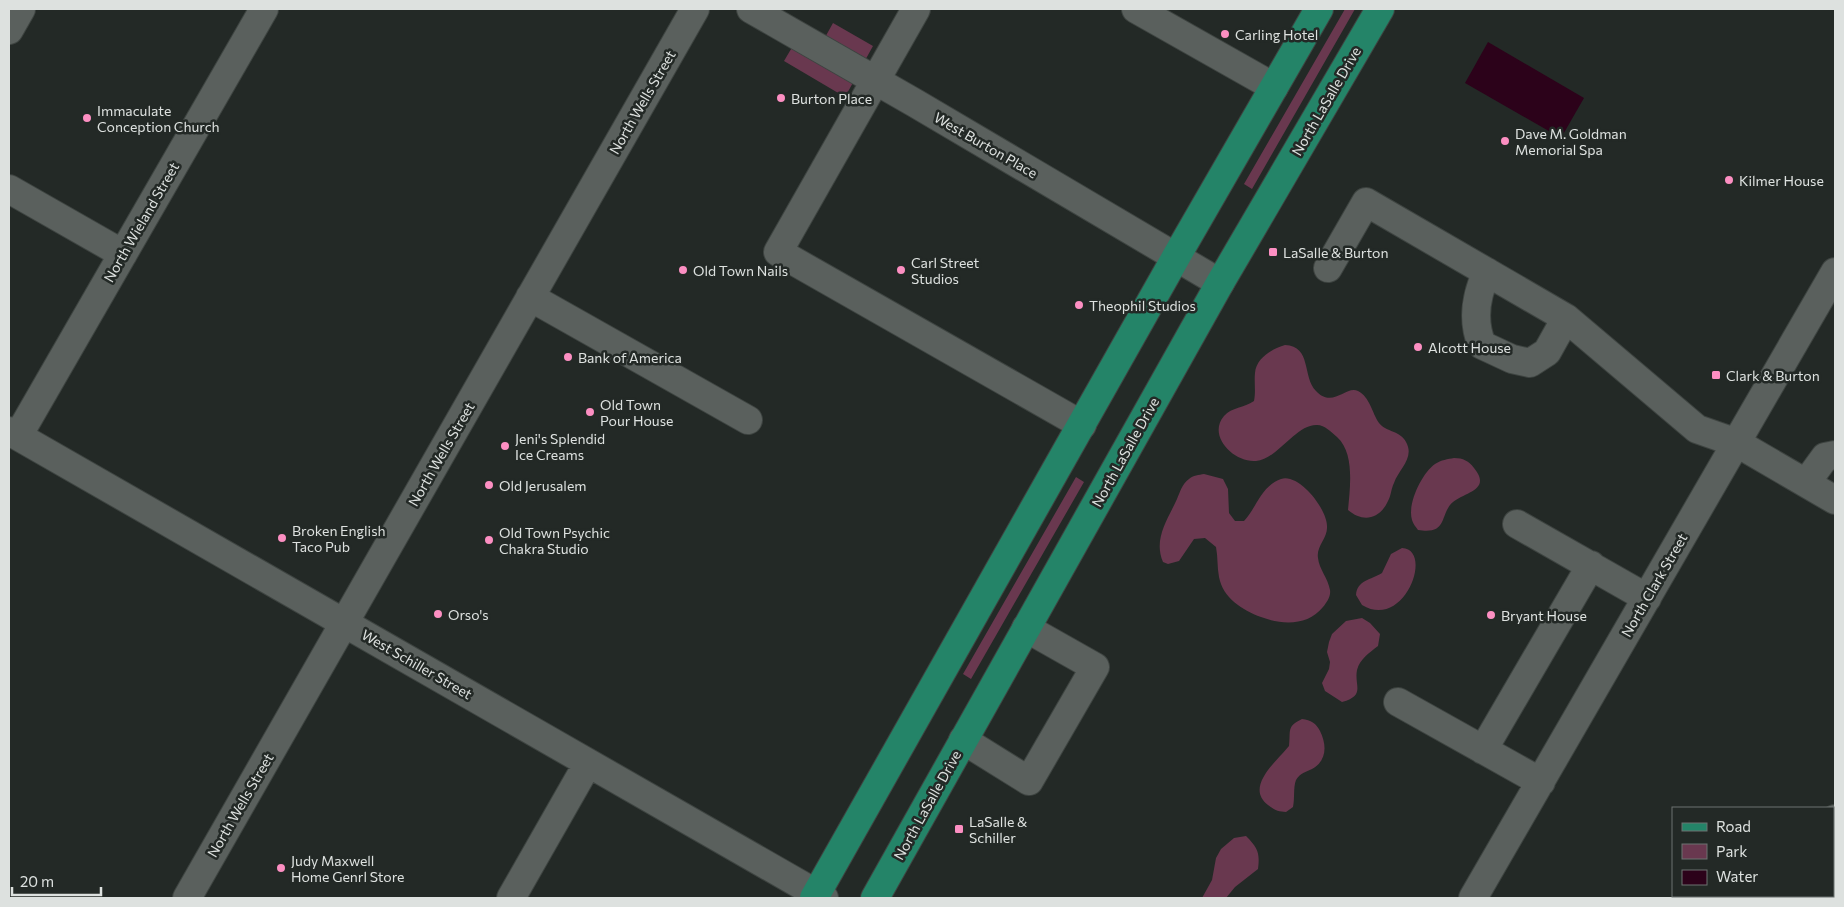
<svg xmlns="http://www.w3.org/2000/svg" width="1844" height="907" viewBox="0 0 1844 907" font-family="Commissioner,sans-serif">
<rect width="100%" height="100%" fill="#232926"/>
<path fill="#69384f" d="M1345,9H1355L1252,189L1244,184Z
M833,23L873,46L863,64L823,41Z
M794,44L855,79L845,97L784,61Z
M1285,345C1312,346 1302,377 1316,391C1333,409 1346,385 1358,391C1370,397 1372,413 1379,423C1386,432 1401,431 1406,442C1415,458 1399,469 1394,483C1391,489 1391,496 1388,501C1380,519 1363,523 1348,510C1350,488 1355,453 1337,437C1331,432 1325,425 1317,425C1296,424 1278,459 1256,461C1234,463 1207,436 1224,416C1232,407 1244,408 1254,401C1256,391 1254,383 1255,373C1256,358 1272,349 1285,345Z
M1454,458C1463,458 1469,461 1474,468C1492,490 1465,492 1453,502C1439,514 1449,535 1418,530C1416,527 1413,524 1412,520C1407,504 1422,473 1435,464C1441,460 1448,459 1454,458Z
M1204,474L1223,479L1228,489L1229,513L1235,521H1244C1257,507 1261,486 1281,479C1299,473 1327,509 1327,526C1328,538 1316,546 1318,558C1319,569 1328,578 1330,590C1331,596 1327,602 1323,607C1308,626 1282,625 1261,617C1242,610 1223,598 1219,577C1217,567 1218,557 1216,547L1205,538L1194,539L1179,561L1168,564L1163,562C1153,539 1168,519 1177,499C1180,492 1182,484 1189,479C1193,475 1199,475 1204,474Z
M1076,477L1084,482L971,679L963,674Z
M1402,548C1434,549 1405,631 1362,605L1356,595C1357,580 1371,580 1382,573L1391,554Z
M1362,618L1370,623L1380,634L1378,646C1369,653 1360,659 1357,670C1354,686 1366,695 1342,702L1325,691L1322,683L1329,669L1330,662L1327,652L1329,642L1332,634L1346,621Z
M1302,719C1311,720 1316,723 1320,731C1327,745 1327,761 1312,769C1306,772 1300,773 1296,780C1293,788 1295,798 1293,807L1286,812C1279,812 1274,810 1268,805C1244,787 1278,760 1289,746C1291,730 1286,727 1302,719Z
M1246,836C1258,848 1260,853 1258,869L1235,887L1226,898H1202L1212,880L1216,858L1221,849L1234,838Z"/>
<path fill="#2c021a" d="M1488,42L1584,98L1561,138L1465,83Z"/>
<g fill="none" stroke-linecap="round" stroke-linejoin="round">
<g stroke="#3e4441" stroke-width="30">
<path id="minor" d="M751,9L915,103L1220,283
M916,9L778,252L1082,425
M1136,9L1274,87
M9,30L21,9
M9,189L123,254
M1328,268L1366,202L1566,318L1697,429L1737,443L1835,500
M1487,272C1476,295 1472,321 1482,345L1512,359L1530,363L1547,352L1566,318
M530,297L748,420
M9,431L824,898
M18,436L264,9
M1806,483L1825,457L1835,455
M1517,524L1647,598
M1398,702L1541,782
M963,740L1029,781L1095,667L1026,628
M1483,750L1591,565
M1833,824L1835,819
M187,898L695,9
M511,898L588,763
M1473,898L1835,272
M1790,898L1792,896"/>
</g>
<g stroke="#3e4441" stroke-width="30">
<path id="major" d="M814,898L1176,257L1319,9
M875,898L1220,283L1380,9"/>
</g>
<use href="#minor" stroke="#5a605d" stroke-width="28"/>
<use href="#major" stroke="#248468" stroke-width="28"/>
</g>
<g fill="#fc8fc2" stroke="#232926" stroke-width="2">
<circle cx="1225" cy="34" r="5"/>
<circle cx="781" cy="98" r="5"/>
<circle cx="87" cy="118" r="5"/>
<circle cx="1505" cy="141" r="5"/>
<circle cx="1729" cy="180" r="5"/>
<rect x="1268" y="247" width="10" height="10" rx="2.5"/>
<circle cx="683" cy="270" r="5"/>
<circle cx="901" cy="270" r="5"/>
<circle cx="1079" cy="305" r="5"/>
<circle cx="1418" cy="347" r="5"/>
<circle cx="568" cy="357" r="5"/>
<rect x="1711" y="370" width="10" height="10" rx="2.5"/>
<circle cx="590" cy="412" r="5"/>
<circle cx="505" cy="446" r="5"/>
<circle cx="489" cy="485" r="5"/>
<circle cx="282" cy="538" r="5"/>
<circle cx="489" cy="540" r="5"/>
<circle cx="438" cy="614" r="5"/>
<circle cx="1491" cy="615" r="5"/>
<rect x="954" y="824" width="10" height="10" rx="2.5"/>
<circle cx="281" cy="868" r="5"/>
</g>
<g text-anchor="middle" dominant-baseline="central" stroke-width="5" stroke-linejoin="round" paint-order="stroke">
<g font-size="14" fill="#dde1df" stroke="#232926" text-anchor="start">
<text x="1235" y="34">Carling Hotel</text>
<text x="791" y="98">Burton Place</text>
<text x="97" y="110">Immaculate<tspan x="97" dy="16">Conception Church</tspan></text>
<text x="1515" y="133">Dave M. Goldman<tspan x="1515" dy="16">Memorial Spa</tspan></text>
<text x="1739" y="180">Kilmer House</text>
<text x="1283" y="252">LaSalle &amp; Burton</text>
<text x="911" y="262">Carl Street<tspan x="911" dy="16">Studios</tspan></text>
<text x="693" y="270">Old Town Nails</text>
<text x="1089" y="305">Theophil Studios</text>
<text x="1428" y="347">Alcott House</text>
<text x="578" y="357">Bank of America</text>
<text x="1726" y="375">Clark &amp; Burton</text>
<text x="600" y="404">Old Town<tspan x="600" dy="16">Pour House</tspan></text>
<text x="515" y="438">Jeni's Splendid<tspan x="515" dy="16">Ice Creams</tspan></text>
<text x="499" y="485">Old Jerusalem</text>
<text x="292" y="530">Broken English<tspan x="292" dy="16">Taco Pub</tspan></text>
<text x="499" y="532">Old Town Psychic<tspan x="499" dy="16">Chakra Studio</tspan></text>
<text x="448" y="614">Orso's</text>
<text x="1501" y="615">Bryant House</text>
<text x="969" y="821">LaSalle &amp;<tspan x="969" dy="16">Schiller</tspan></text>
<text x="291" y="860">Judy Maxwell<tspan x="291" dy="16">Home Genrl Store</tspan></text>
</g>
<g font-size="14" fill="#dde1df" stroke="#232926">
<text transform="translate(1326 101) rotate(-60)">North LaSalle Drive</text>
<text transform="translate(642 102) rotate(-60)">North Wells Street</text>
<text transform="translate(986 145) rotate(30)">West Burton Place</text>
<text transform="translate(141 222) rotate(-60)">North Wieland Street</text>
<text transform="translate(1125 452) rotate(-61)">North LaSalle Drive</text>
<text transform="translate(441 454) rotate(-60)">North Wells Street</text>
<text transform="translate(1654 585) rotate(-60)">North Clark Street</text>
<text transform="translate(417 664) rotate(30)">West Schiller Street</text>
<text transform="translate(240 805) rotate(-60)">North Wells Street</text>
<text transform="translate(927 805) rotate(-61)">North LaSalle Drive</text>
</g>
</g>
<rect width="1844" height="907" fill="none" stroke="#dde1df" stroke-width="20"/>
<rect x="1672" y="807" width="162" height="90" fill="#232926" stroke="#6d7370"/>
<rect x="1682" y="823" width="25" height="8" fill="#248468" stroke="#6d7370"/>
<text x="1716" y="832" font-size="15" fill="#dde1df">Road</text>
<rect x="1682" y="844" width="25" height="15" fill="#69384f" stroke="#6d7370"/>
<text x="1716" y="857" font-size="15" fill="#dde1df">Park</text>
<rect x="1682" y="870" width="25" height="15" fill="#2c021a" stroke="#6d7370"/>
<text x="1716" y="882" font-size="15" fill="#dde1df">Water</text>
<path d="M12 887v8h89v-8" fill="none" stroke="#dde1df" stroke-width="2.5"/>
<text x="20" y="887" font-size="15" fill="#dde1df" stroke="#232926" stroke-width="4" paint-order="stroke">20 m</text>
</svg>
